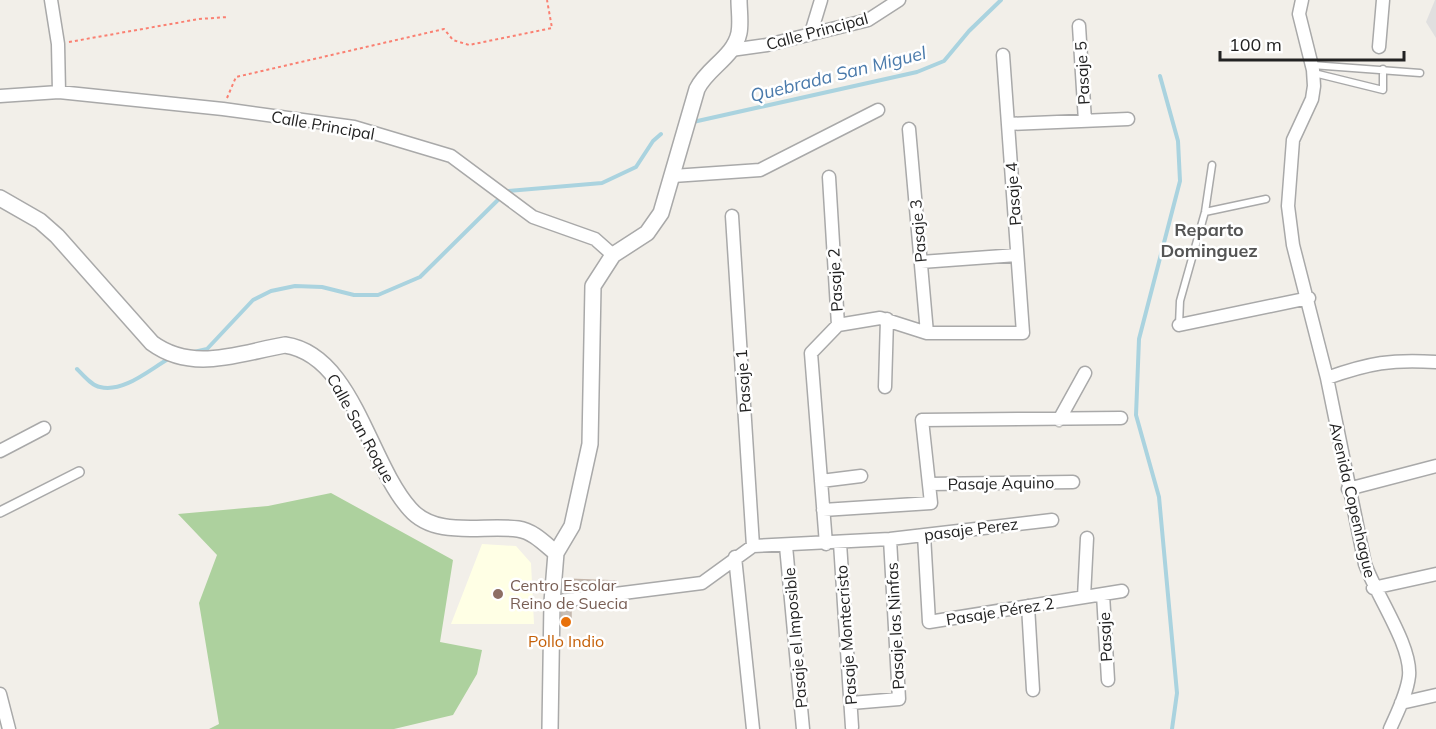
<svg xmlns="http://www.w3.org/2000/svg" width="1436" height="729" viewBox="0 0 1436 729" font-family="Mulish,sans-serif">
<rect width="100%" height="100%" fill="#f2efe9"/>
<path fill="#e0dfdf" d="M1435,0H1436V38L1426,22Z"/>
<path fill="#ffffe5" d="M482,544L516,546L531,563L534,624H451Z"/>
<path fill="#add19e" d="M331,493L453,560L440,642L482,650L477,674L453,715L394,729H209L219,724L199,603L217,555L178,514L268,506Z"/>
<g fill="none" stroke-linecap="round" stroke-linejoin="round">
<path stroke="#aad3df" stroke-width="4" d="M1160,76L1178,141L1180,181L1139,339L1136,415L1159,497L1177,693L1172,729
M693,122L917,72L944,61L969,31L1001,0
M194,352L207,349L253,300L271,291L295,286L322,287L354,295H378L420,277L507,191L602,183L636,167L653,141L661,134
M77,369C83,375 92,386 100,387C124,393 150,369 170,358"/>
</g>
<path fill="#c7bfb8" stroke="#c4b6ab" stroke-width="1.5" d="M564,579L616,581L615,586L563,592Z
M571,608V625H561L562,609Z"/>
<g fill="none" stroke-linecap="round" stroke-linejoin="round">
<g stroke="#a9a9a9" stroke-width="9">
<path id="service" d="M1312,65L1420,73
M1314,73L1383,90V69
M1205,212L1266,199
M1179,325L1180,301L1205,212L1212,165"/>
</g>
<g stroke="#a9a9a9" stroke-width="12">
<path id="pedestrian" d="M0,512L79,472"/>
</g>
<g stroke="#a9a9a9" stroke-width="15">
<path id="minor" d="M51,0L58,44L59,92
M1302,0L1299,14L1313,70L1314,86L1312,99L1293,140L1288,206L1293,245L1327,378L1365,564C1376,595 1412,646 1409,676C1407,694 1397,713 1390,729
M1079,26L1085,121
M811,33L821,0
M1379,47L1383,0
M731,50L767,45L868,20L899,0
M0,96L59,92L223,109L354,127L451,156L533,217L595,239L613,255
M1008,124L1128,119
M909,129L927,333
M673,176L760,170L878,110
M732,216L753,546
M921,262L1017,255
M838,325L880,318L927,333H1023L1003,55
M1179,325L1309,298
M1327,378C1369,363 1392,359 1436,362
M885,387L887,319
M1059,420L1085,373
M0,451L44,428
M821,481L861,476
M929,484L1073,482
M1348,489L1436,466
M823,510L931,503L922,420L1121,418
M924,535L929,622L1122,591
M840,543L852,727
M826,544L811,353L838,325L829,177
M786,546L803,729
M735,557L753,729
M1373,588L1436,574
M1103,594L1108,680
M1084,597L1087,538
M552,602L702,583L753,546L890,539L1052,520
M1028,606L1033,690
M0,694L9,729
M851,703L899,699L890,539
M1401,703L1436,695"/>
</g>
<g stroke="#a9a9a9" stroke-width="18">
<path id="tertiary" d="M0,198L40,221L57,236L152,343C193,373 239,353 285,345C353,355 368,462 410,509C436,539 484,524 518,529C533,531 545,544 556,553
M550,729L552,602L556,553L572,526L590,444L593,286L613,255L647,233L661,213L697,89C707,68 734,57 739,33C741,23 739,10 739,0"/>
</g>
<path stroke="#fa8072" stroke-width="2" stroke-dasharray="3 3" stroke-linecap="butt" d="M69,42L199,19L228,17
M227,98L236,77L444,29L453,40L469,45L552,28L547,0"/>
<use href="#service" stroke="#fff" stroke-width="6"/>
<use href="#pedestrian" stroke="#fff" stroke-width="9"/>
<use href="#minor" stroke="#fff" stroke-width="12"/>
<use href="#tertiary" stroke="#fff" stroke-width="15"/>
</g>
<circle fill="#8d6e63" stroke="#fff" stroke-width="2" cx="498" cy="594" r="6"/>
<circle fill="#e8710a" stroke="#fff" stroke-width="2" cx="566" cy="622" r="6"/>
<g text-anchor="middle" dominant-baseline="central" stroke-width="5" stroke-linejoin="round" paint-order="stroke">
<g font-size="16" fill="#222" stroke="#fff">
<text transform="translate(817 31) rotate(-15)">Calle Principal</text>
<text transform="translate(1082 73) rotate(-93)">Pasaje 5</text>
<text transform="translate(323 125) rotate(10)">Calle Principal</text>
<text transform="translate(1013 194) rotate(-94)">Pasaje 4</text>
<text transform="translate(918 231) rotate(-95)">Pasaje 3</text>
<text transform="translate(835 280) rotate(-93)">Pasaje 2</text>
<text transform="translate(743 381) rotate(-94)">Pasaje 1</text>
<text transform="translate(361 428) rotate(61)">Calle San Roque</text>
<text transform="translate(1001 483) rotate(-1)">Pasaje Aquino</text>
<text transform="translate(1353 500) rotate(77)">Avenida Copenhague</text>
<text transform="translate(971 529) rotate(-7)">pasaje Perez</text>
<text transform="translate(1000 611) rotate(-9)">Pasaje Pérez 2</text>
<text transform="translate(895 626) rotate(-93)">Pasaje las Ninfas</text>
<text transform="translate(846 635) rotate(-94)">Pasaje Montecristo</text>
<text transform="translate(1105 637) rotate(-93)">Pasaje</text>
<text transform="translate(795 638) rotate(-95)">Pasaje el Imposible</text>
</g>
<g font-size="16" fill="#785e54" stroke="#fff" text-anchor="start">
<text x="510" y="585">Centro Escolar<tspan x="510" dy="18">Reino de Suecia</tspan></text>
</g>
<g font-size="16" fill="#c56008" stroke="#fff">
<text x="566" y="641">Pollo Indio</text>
</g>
<g font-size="18" font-style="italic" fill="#4a7aab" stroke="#fff">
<text transform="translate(838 74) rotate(-14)">Quebrada San Miguel</text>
</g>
<g font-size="18" font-weight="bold" fill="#555" stroke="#fff">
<text x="1209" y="229">Reparto<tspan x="1209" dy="21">Dominguez</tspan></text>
</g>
</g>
<path d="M1220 51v9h184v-9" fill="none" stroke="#222222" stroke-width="3"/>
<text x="1229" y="51" font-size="18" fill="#222222" stroke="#ffffff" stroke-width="4.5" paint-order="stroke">100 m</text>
</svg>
